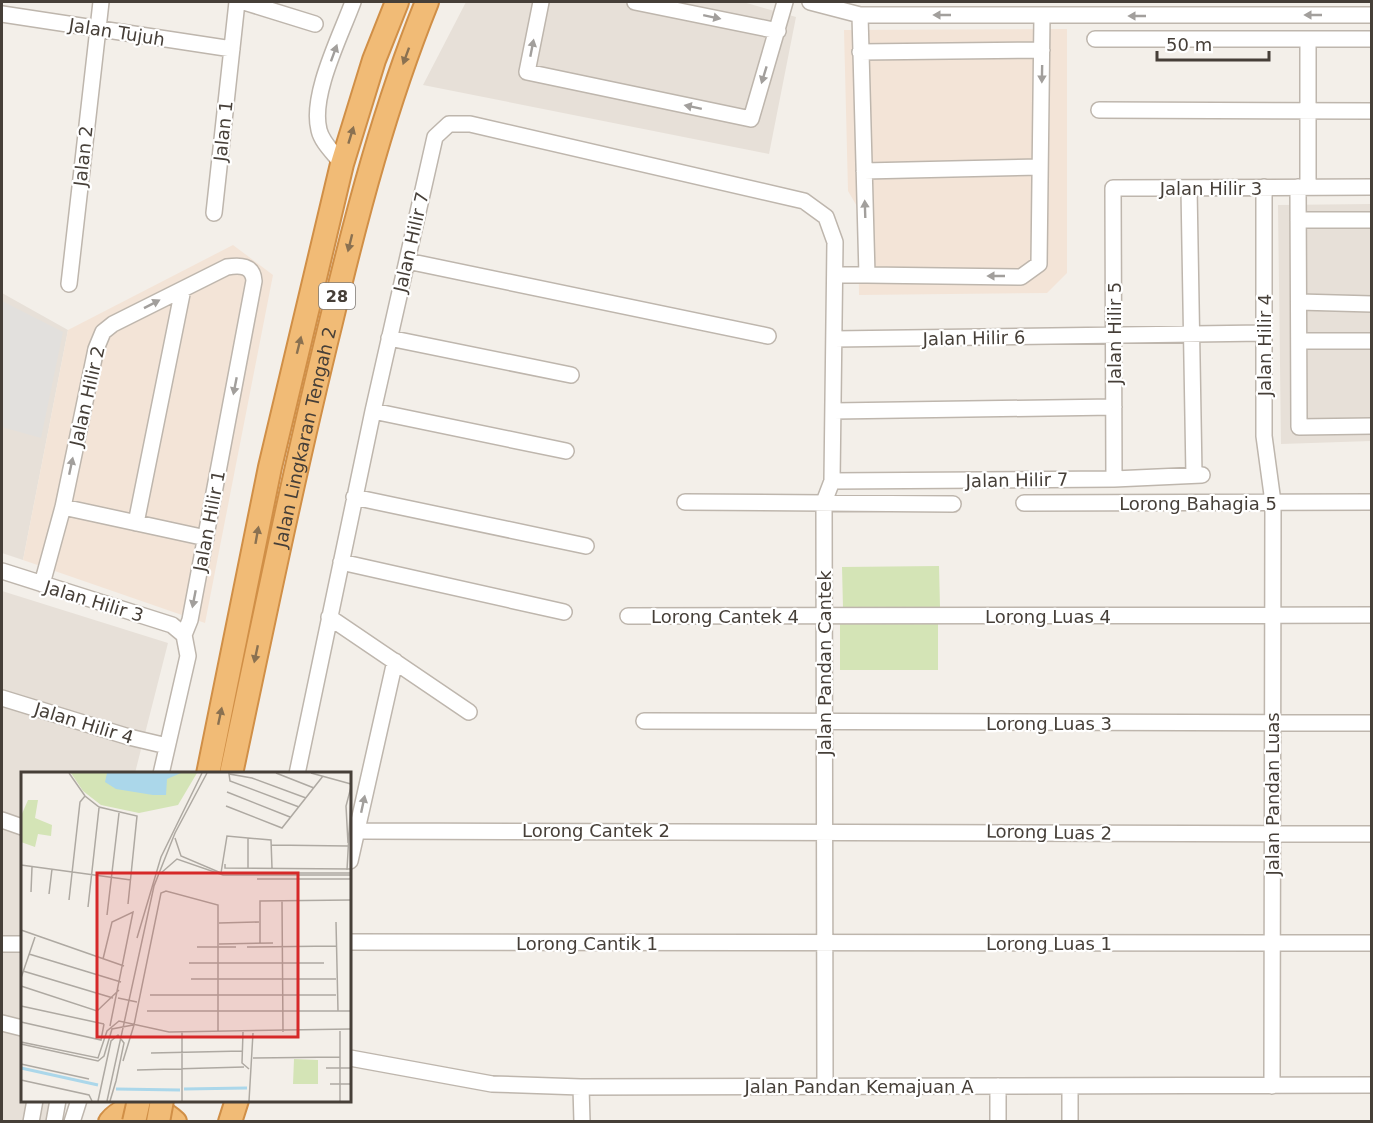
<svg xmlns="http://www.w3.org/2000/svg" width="1373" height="1123" viewBox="0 0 1373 1123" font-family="'DejaVu Sans',sans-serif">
<rect width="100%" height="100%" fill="#f3efe9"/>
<path fill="#e7e0d8" d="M466,2H743L796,17L769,154L423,85Z
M1371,204V441L1281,444L1278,205Z
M2,293L68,330L23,560L2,553Z
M2,591L168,643L135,773L22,774V1100L56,1101L51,1121H2Z"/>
<path fill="#f3e4d7" d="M1067,29V273L1047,293L859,295L858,208L848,191L844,30Z
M233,245L273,275L205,623L23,560L68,330Z"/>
<path fill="#d4e4b6" d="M939,566L940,607L843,608L842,567Z
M840,622H938V670H840Z"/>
<path fill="#e2e0dd" d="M2,301L63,332L41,438L2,427Z"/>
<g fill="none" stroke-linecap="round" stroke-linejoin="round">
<g stroke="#beb6ad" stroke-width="18">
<path id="minor" d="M244,2L315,24
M541,2L527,72L751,119L785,2
M635,2L778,31
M810,2L860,15H1372
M2,14L232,49
M860,15L867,275L1021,277L1039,264L1042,16
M1095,39H1372
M1308,39V187
M860,52L1042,50
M1099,110L1372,111
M342,164C334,153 322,143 319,130C310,95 341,35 353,2
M864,171L1040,167
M1264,187V436L1273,502L1272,1086
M1298,187L1299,427L1372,426
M1189,188L1194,475
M214,213L237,2
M1298,220H1372
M407,261L768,336
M835,275H867
M69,284L101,2
M1299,302L1372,304
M389,338L571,375
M834,339L1264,333
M1299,341H1372
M373,411L566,451
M834,411L1114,407
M1114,479L1113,188L1372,187
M832,481L1114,479L1202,475
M354,497L586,546
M685,502L953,504
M1024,503L1372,502
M63,507L206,538
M136,523L183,289
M341,562L564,612
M2,571L172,625L184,635
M42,584L63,507L96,349L103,332L113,324L227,267C240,265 253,265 254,281L190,620L184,635L188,656L161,774
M628,616L1372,615
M329,617L469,712
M2,698L129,737L167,746
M644,721L1372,723
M297,774L373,411L435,137L449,124H470L804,201L826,217L835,242L832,481L824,502L825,1086
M2,820L22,827
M365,831L1372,834
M350,861L395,661
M350,942L1372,943
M2,944H22
M2,1023L22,1028
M350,1058L492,1084L581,1087L1372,1085
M1070,1086V1122
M581,1087L582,1122
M31,1122L35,1100
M54,1122L58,1100
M72,1122L79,1100
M998,1122V1086"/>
</g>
<g stroke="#d08f47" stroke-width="26">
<g id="highway">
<path d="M208,774L270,467L342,164L374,60L397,2"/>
<path id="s1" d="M231,774C263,623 294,472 331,322C357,213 385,106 427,2"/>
<path d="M110,1122C126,1102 158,1105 175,1122"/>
<path d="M230,1122L237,1100"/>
</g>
</g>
<use href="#minor" stroke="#fff" stroke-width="15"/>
<use href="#highway" stroke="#f1bb76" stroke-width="22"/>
<g stroke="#d08f47" stroke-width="26" stroke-linecap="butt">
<path id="highway-bridge" d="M134,1122L139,1100
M158,1122L162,1100"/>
</g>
<use href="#highway-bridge" stroke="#f1bb76" stroke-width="22"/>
</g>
<defs><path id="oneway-solid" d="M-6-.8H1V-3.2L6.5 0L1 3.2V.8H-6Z" transform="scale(1.5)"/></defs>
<g fill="#a29f9c">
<use href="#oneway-solid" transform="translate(942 15) rotate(-180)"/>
<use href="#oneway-solid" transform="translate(1313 15) rotate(180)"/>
<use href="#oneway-solid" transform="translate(1137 16) rotate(180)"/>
<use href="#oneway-solid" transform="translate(712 17) rotate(12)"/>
<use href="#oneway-solid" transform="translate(532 48) rotate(-79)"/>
<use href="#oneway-solid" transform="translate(334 53) rotate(-70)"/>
<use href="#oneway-solid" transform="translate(1042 74) rotate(91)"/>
<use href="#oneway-solid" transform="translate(764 75) rotate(107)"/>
<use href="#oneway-solid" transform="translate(693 107) rotate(-168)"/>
<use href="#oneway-solid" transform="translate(865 209) rotate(-92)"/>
<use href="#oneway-solid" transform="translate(996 276) rotate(-180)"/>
<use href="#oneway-solid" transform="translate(152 304) rotate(-27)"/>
<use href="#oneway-solid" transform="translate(235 386) rotate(101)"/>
<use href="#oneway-solid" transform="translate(71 466) rotate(-78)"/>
<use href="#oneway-solid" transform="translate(194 599) rotate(101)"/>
<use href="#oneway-solid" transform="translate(363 804) rotate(-78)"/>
</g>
<g fill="#8a7151">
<use href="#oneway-solid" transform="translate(406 56) rotate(110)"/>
<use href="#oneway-solid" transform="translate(351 135) rotate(-73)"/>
<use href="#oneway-solid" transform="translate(350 243) rotate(104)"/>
<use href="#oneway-solid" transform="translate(299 345) rotate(-76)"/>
<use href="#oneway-solid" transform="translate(257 535) rotate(-80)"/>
<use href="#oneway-solid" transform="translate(256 654) rotate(102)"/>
<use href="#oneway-solid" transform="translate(220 716) rotate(-78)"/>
</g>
<g text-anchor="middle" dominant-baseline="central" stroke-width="4.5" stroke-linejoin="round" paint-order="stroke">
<rect fill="#fff" stroke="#7e7974" stroke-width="1.5" x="319" y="283" width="36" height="26" rx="4.5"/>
<g font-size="16" font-weight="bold" fill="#463f38">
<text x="337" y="296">28</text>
</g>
<g font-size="18" fill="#463f38" stroke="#fff">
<text transform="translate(117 32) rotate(9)">Jalan Tujuh</text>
<text transform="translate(223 131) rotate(-84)">Jalan 1</text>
<text transform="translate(83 156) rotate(-84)">Jalan 2</text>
<text x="1211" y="188">Jalan Hilir 3</text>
<text transform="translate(411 242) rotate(-77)">Jalan Hilir 7</text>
<text transform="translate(1114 333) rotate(-90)">Jalan Hilir 5</text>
<text transform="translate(974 338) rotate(-1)">Jalan Hilir 6</text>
<text transform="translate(1264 345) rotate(-90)">Jalan Hilir 4</text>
<text transform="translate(87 396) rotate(-77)">Jalan Hilir 2</text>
<text stroke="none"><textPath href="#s1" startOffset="345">Jalan Lingkaran Tengah 2</textPath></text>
<text transform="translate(1017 480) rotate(-1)">Jalan Hilir 7</text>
<text x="1198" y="503">Lorong Bahagia 5</text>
<text transform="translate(209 521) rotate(-79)">Jalan Hilir 1</text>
<text transform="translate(94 601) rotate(17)">Jalan Hilir 3</text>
<text x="725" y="616">Lorong Cantek 4</text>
<text x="1048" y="616">Lorong Luas 4</text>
<text transform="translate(824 663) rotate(-90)">Jalan Pandan Cantek</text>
<text transform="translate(84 723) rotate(17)">Jalan Hilir 4</text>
<text x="1049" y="723">Lorong Luas 3</text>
<text transform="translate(1272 794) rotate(-90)">Jalan Pandan Luas</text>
<text x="596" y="830">Lorong Cantek 2</text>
<text transform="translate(1049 832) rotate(1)">Lorong Luas 2</text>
<text x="587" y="943">Lorong Cantik 1</text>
<text x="1049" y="943">Lorong Luas 1</text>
<text x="859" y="1086">Jalan Pandan Kemajuan A</text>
</g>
</g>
<g transform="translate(21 772)">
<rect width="330" height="330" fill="#f3efe9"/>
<path d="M50,1H176L157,33L118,41L80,33L62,19ZM7,28H17L14,46L31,53L30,64L17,62L14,75L0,70V44ZM273,287L297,288V312H272Z" fill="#d4e4b6"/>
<path d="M86,1H160L146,7L145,23H132L95,17L84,10Z" fill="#abd7ea"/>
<path fill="none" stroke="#abd7ea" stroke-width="3" d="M0,296L77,313M95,317L159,318M163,317L226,316"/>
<path fill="none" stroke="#aea9a2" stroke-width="1.5" d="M48,1L64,24L78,35L116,44L107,132M255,1L293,16M290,1L330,12M206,20L269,45M205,34L261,56L302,4M278,35L209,9L208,2L231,6L285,26M154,66L160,84L200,101H330M227,66V96M327,71L325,34L330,15M250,73L327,74M204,92V96L330,97M0,93L110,108M326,98L330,25M140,101L156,87L202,103H330M200,101L206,64L250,68L251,96M236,107H330M10,120L11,95M28,122L31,97M48,128L59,30L64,24M261,129L262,260M67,135L78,36M86,143L98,41M315,150L317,239M198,151L238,150M0,158L103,194M116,166L140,85L181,1M239,171V129L330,128M198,172L252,171M176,175H215M226,175L315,174M8,182L100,210M82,187L91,150L112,140L89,254M168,191H303M2,199L92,226M0,206L14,165M170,207H315M0,214L76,239L98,218M129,223H315M97,226L116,230M0,234L83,252M126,239H330M0,250L80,268L83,252M113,253L140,121L145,119L197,133V260M319,259V329M222,260L221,291L228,297M0,270L77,286L86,259L98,249L148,260L330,257M0,272L77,289L83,284L91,257L112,253M130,281L222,279M232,286L319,285M102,289L113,253M0,292L68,307M305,296H330M116,298L223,295M0,308L68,323L71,329M309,312H330M77,329L90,269L97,263L103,271L95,309M86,329L133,114L154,61L186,1M89,329L95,309M161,329V260M228,329L232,261"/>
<path fill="#d62828" fill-opacity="0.15" stroke="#d62828" stroke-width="3" d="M76,101H277V265H76Z"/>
<rect width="330" height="330" fill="none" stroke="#463f38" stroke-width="3"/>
</g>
<rect width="1373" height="1123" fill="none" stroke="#463f38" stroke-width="6"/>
<path d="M1157 51v9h112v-9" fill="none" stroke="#463f38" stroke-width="3"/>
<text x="1166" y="51" font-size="18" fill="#463f38" stroke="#ffffff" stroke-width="4.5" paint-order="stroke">50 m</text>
</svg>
